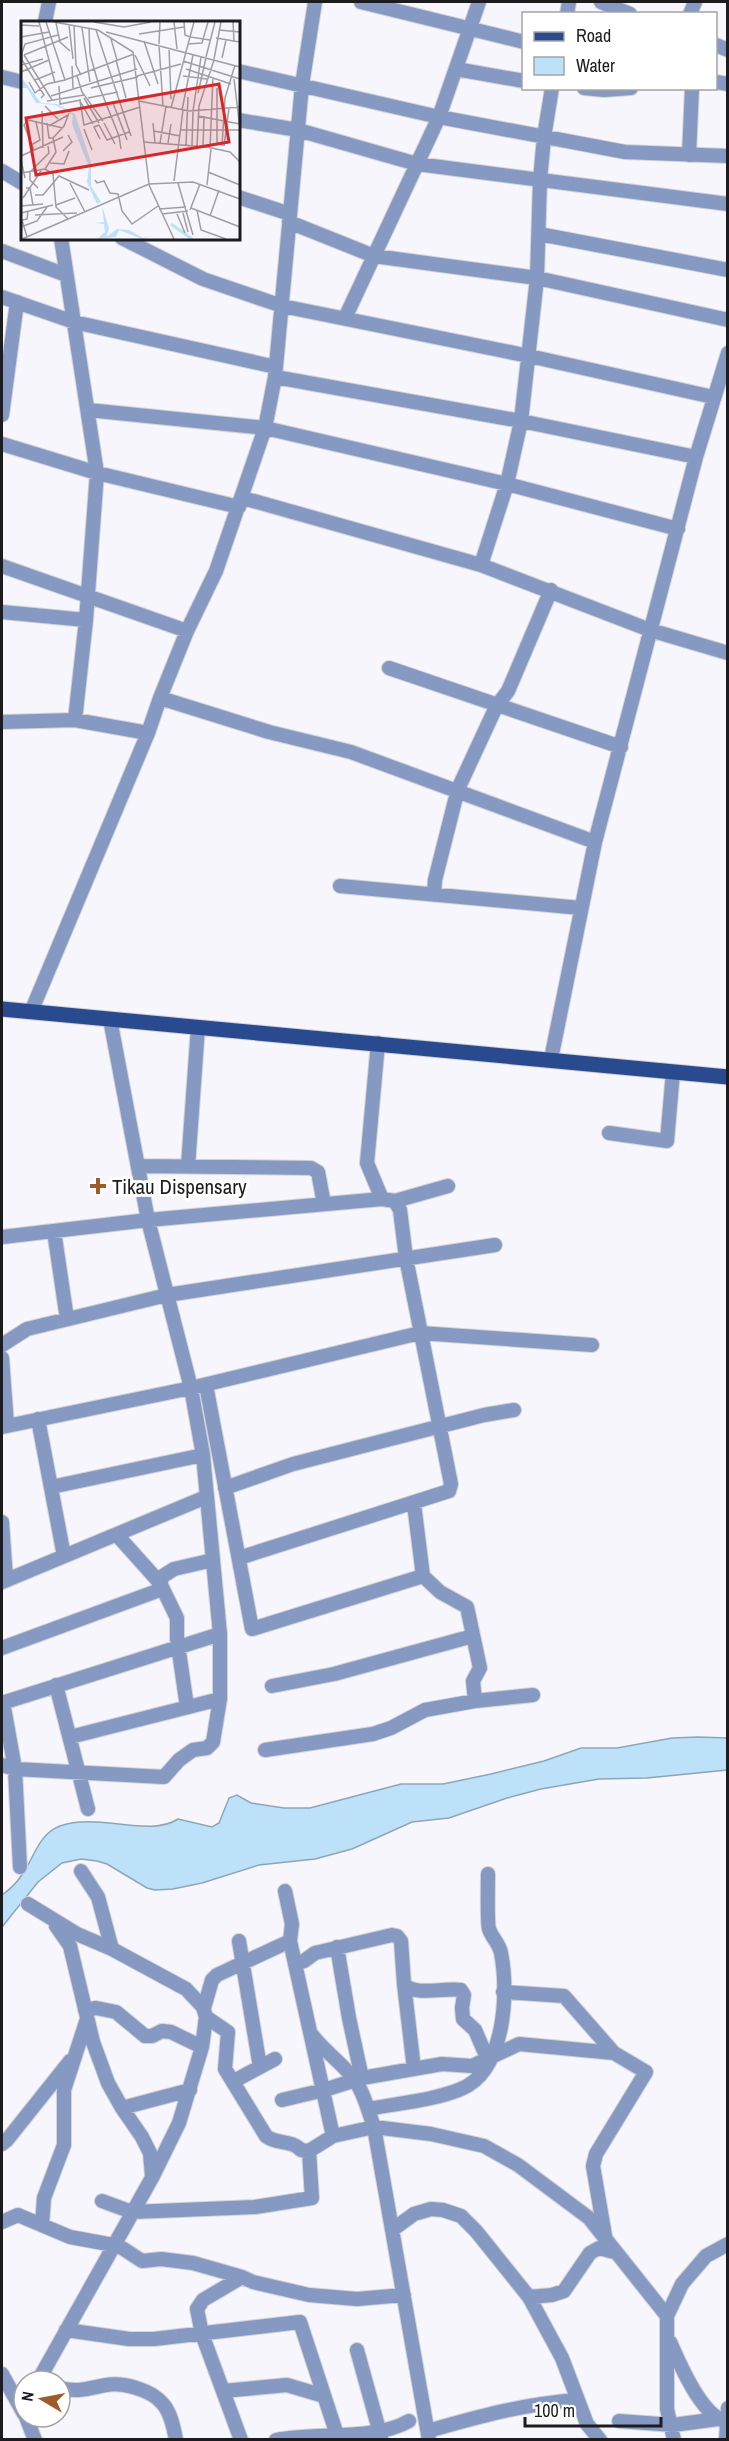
<svg xmlns="http://www.w3.org/2000/svg" width="729" height="2441" viewBox="0 0 729 2441" font-family="'Archivo Narrow',sans-serif">
<rect width="100%" height="100%" fill="#f6f6fc"/>
<path fill="#bde1f9" stroke="#8da6b7" stroke-width="1.5" d="M698,1737L727,1738V1770L647,1778L599,1779L541,1789L507,1798L449,1818L412,1822L352,1849L315,1859L259,1865L202,1883L173,1889L155,1890L147,1888L107,1864L97,1861L81,1859L62,1863L38,1882L2,1927V1895C9,1890 16,1884 21,1876C34,1859 38,1834 60,1826C97,1812 149,1838 178,1819L212,1827L219,1823L229,1798L237,1795L251,1803L284,1808H310L401,1784H443L491,1774L544,1761L581,1748H617L672,1738Z"/>
<g fill="none" stroke-linecap="round" stroke-linejoin="round">
<g stroke="#d3d3d8" stroke-width="16">
<path id="minor" d="M361,2L524,42
M601,2L630,14
M567,14L569,2
M690,14L695,2
M45,22L49,2
M716,45L728,50
M456,69L524,81
M238,71L439,117L625,152L728,156
M2,77L22,82
M716,82L728,84
M584,88L604,90L631,88
M238,120L298,130L417,164L728,204
M689,155L692,88
M2,171L22,183
M238,197L290,214
M289,222L374,256L537,278L728,320
M539,234L728,270
M61,238L97,473L86,620L75,720
M122,238L203,279L282,306L529,356L713,397
M2,251L66,275
M2,297L74,322L276,367
M345,318L439,117L479,2
M275,377L521,421L696,457
M88,410L265,428L507,484L678,529
M2,415L17,302
M2,444L97,473L239,507
M243,498L481,565L650,630L728,653
M481,565L507,484L521,421L537,278L540,180L544,137L552,88
M2,566L187,631
M2,612L86,620
M389,668L621,747
M160,698L269,732L351,752L595,842
M2,722L75,720L148,733
M340,886L581,908
M434,894L435,880L458,789L496,707L508,691L551,590
M31,1012L148,733L160,698L187,631L216,571L265,428L275,377L302,85L315,2
M378,1043L367,1163L382,1199
M551,1059L595,842L696,457L728,353
M609,1133L667,1141L673,1072
M138,1166L311,1168L318,1172L324,1204
M188,1166L198,1027
M54,1231L67,1319
M2,1237L148,1220L382,1199L395,1201L448,1186
M2,1345L27,1329L167,1295L495,1245
M2,1358L7,1425
M206,1385L252,1629L423,1576
M38,1419L64,1556
M2,1427L191,1388L420,1333L592,1345
M51,1487L203,1455
M225,1488L293,1464L484,1415L514,1410
M414,1504L423,1576L440,1592L467,1607L480,1668L473,1681L475,1701
M2,1522L6,1579
M117,1535L160,1583L177,1618V1638L187,1707
M239,1558L449,1491L451,1484L406,1258L400,1210L395,1201
M2,1582L206,1497
M2,1648L157,1591L163,1576L174,1569L213,1560
M56,1685L88,1809
M272,1686L334,1674L473,1636
M3,1702L15,1769L20,1867
M2,1703L220,1634
M70,1737L220,1699
M265,1750L373,1734L391,1728L425,1710L475,1701L533,1695
M2,1765L15,1769L164,1777L179,1760L193,1750L207,1748L213,1742L220,1699V1634L203,1455L191,1388L148,1220L110,1019
M81,1871L98,1897L112,1949
M285,1891L292,1924L290,1941L333,2136
M28,1904L77,1934L112,1949L186,1989L203,2007L206,2017L202,2047L179,2123L153,2176L38,2381
M56,1926L70,1946L93,2042L108,2083L122,2108L142,2137L150,2153L152,2175
M239,1941L260,2067
M337,1947L349,2018L362,2078
M295,1964L304,1961L315,1953L392,1935L397,1936L401,1941L404,1984C415,1997 445,1987 461,1990L464,1995L462,2008L463,2019L475,2030L488,2060
M404,1984L414,2069
M503,1992L564,1996L614,2053L646,2072L596,2154L593,2166L605,2236
M204,2008L212,1980L217,1975L290,1941
M85,2010L96,2008L116,2012L145,2036H152L162,2031L171,2032L202,2047
M206,2017L228,2032L225,2069L266,2136C277,2145 291,2139 301,2150L309,2151L333,2136L374,2127L431,2134L484,2146L518,2165L589,2218L667,2316
M312,2035C324,2051 342,2063 354,2079C364,2092 368,2111 374,2127L429,2440
M234,2081L275,2059
M282,2100L324,2090L362,2078L442,2064L472,2066L519,2044L614,2053
M122,2108L190,2090
M368,2109C398,2103 432,2101 461,2089C505,2071 509,1993 501,1953C499,1943 492,1938 489,1929C487,1922 488,1885 488,1874
M2,2144L7,2140L70,2061
M102,2201L132,2212L255,2207L312,2198L309,2151
M2,2222L18,2215L70,2237L119,2246L142,2261L161,2259L193,2263L242,2277L253,2282L309,2295L357,2299L404,2295
M42,2225L44,2198L64,2145V2090L87,2019
M392,2230L414,2214L431,2209L443,2210L461,2216L476,2231L529,2297L562,2358L587,2424L600,2440
M529,2297L552,2295L564,2291L590,2253L599,2248L614,2252
M66,2330L129,2339H154L300,2322L337,2435
M670,2342C680,2364 702,2418 728,2422
M357,2350L381,2437
M2,2374L24,2414
M60,2388C77,2393 90,2388 106,2385C123,2382 152,2390 163,2404C171,2413 174,2429 176,2440
M223,2391L287,2385L324,2396
M26,2417L35,2440
M619,2421L673,2425L718,2419
M428,2431C480,2416 524,2404 578,2400
M241,2440L202,2334L197,2309L203,2300L242,2277
M276,2440C316,2432 374,2441 409,2421
M674,2440L667,2409V2316L682,2284L706,2256L728,2244
M726,2440L728,2408"/>
</g>
<g stroke="#d3d3d8" stroke-width="17">
<path id="major" d="M2,1009L728,1077"/>
</g>
<use href="#minor" stroke="#8599c2" stroke-width="14"/>
<use href="#major" stroke="#2a4a90" stroke-width="15"/>
</g>
<path fill="#9e5d28" stroke="#fff" stroke-width="2" d="M95 1177h6v6h6v6h-6v6h-6v-6h-6v-6h6z"/>
<g text-anchor="middle" dominant-baseline="central" stroke-width="6" stroke-linejoin="round" paint-order="stroke">
<g font-size="21" fill="#1c1c1e" stroke="#fff" text-anchor="start">
<text x="112" y="1186">Tikau Dispensary</text>
</g>
</g>
<g transform="translate(21 21)">
<rect width="219" height="219" fill="#f6f6fc"/>
<path d="M0,56L20,82L36,83L54,93L70,141V165L80,181L76,183L66,161L68,146L51,103L52,94L34,84L15,82L6,67H0ZM81,184L88,208L85,216L96,208L108,209L122,217L134,214L121,218L98,209L95,216L76,218L84,211L83,203L74,202L83,201Z" fill="#bde1f9"/>
<path fill="none" stroke="#bde1f9" stroke-width="3" d="M150,203L171,218"/>
<path fill="none" stroke="#9f9fa3" stroke-width="1.5" d="M18,1L34,62M25,1L44,59L113,33M33,1L77,9L112,31L128,163M73,1L103,6L130,1M153,1L156,28M173,1L169,16L189,19M212,1L213,21M35,2L39,21L49,30M0,4L18,5M48,4L52,38M53,5L55,44L60,54M61,7L69,61M68,8L69,33L78,65L117,56M75,9L110,115M198,9L219,11M85,11L219,46M118,13L163,6M0,16L28,11M195,17L219,21M90,18L96,39M123,20L137,63M138,23L139,1M167,23L181,22L187,1M138,24L142,85M148,27L150,78M3,34L31,79M3,34L47,16M114,34L129,65M185,36L194,1M201,37L205,19M193,38L200,1M95,39L105,77M162,40L219,58M0,44L22,38M51,45L52,67M165,48L210,63M0,51L28,39M56,55L61,71L82,100M116,55L160,43M162,55L186,58M213,58L219,108M14,59L34,51M8,61L14,72L26,63L44,59M38,65L39,83L60,79M70,67L78,65L98,115L100,128M177,72L185,37M30,75L116,48M20,77L23,74L1,39V32L4,23L37,14M63,77L78,102M67,77L97,71M26,80L63,74M59,80L63,104L119,86M59,80L72,103M118,80L168,90L219,86M92,82L106,119M24,85L37,98M150,87L169,16L164,14L163,1M161,89L172,34M21,90L22,127M172,90L180,36M177,95L219,103M7,99L42,107M6,100L3,104L13,129M26,102L28,117H32L43,105L48,92M83,102L94,123M132,102L134,122M78,104L86,119L108,111M78,104L73,106L79,118M28,105L47,94M63,108L71,129M160,109H219M133,110L159,115M122,121L186,126L209,131L219,141M139,122L145,85M147,122L150,103M10,124L19,119L15,101M165,124L167,76M171,124L172,90M196,124V67M176,125L178,85L193,39M201,125L204,77L214,44M203,125L208,87M182,126L183,95M189,127L192,56M42,130L51,121L47,114M0,135L42,116M0,139L4,157M29,142L43,143L48,130M24,148L32,153L35,186L47,198M187,151L219,164M0,152L24,148L35,131L32,117M74,159L76,162L83,160L89,172L97,173L101,190L111,203L137,185M153,160L162,89M49,162L64,191M157,162L172,214M128,164L153,218M186,164L190,128M5,167H9L12,184M17,167L9,159V151L28,132L27,125M14,174H22L38,155L68,169M2,177L20,150M35,184L54,177M0,185L22,183M170,187L219,206M138,188L165,186M169,189L179,163M176,189L180,209L205,218M0,192L32,184M162,192L167,211M141,193L167,190M156,193L164,212M14,194L56,192M189,195L198,169M0,206L16,200L26,186M6,216L1,199L6,198L7,190M1,218L128,163L172,161L219,178"/>
<path fill="#d62828" fill-opacity="0.15" stroke="#d62828" stroke-width="3" d="M198,63L208,121L15,154L5,97Z"/>
<rect width="219" height="219" fill="none" stroke="#1c1c1e" stroke-width="3"/>
</g>
<rect width="729" height="2441" fill="none" stroke="#1c1c1e" stroke-width="6"/>
<rect x="522" y="12" width="195" height="78" fill="#ffffff" stroke="#a4a4a5" stroke-width="1.5"/>
<rect x="534" y="32" width="30" height="9" fill="#2a4a90" stroke="#a4a4a5" stroke-width="1.5"/>
<text x="576" y="42" font-size="18" fill="#1c1c1e">Road</text>
<rect x="534" y="57" width="30" height="18" fill="#bde1f9" stroke="#a4a4a5" stroke-width="1.5"/>
<text x="576" y="72" font-size="18" fill="#1c1c1e">Water</text>
<g transform="translate(42 2399) rotate(280)"><circle r="28" fill="#ffffff" stroke="#a4a4a5" stroke-width="1.5"/>
<path d="M0-4.5L10 22L0 15L-10 22Z" fill="#9e5d28"/>
<text y="-9" font-size="16" font-weight="bold" text-anchor="middle" fill="#1c1c1e">N</text>
</g>
<path d="M525 2417v9h136v-9" fill="none" stroke="#1c1c1e" stroke-width="3"/>
<text x="534" y="2417" font-size="18" fill="#1c1c1e" stroke="#ffffff" stroke-width="4.5" paint-order="stroke">100 m</text>
</svg>
